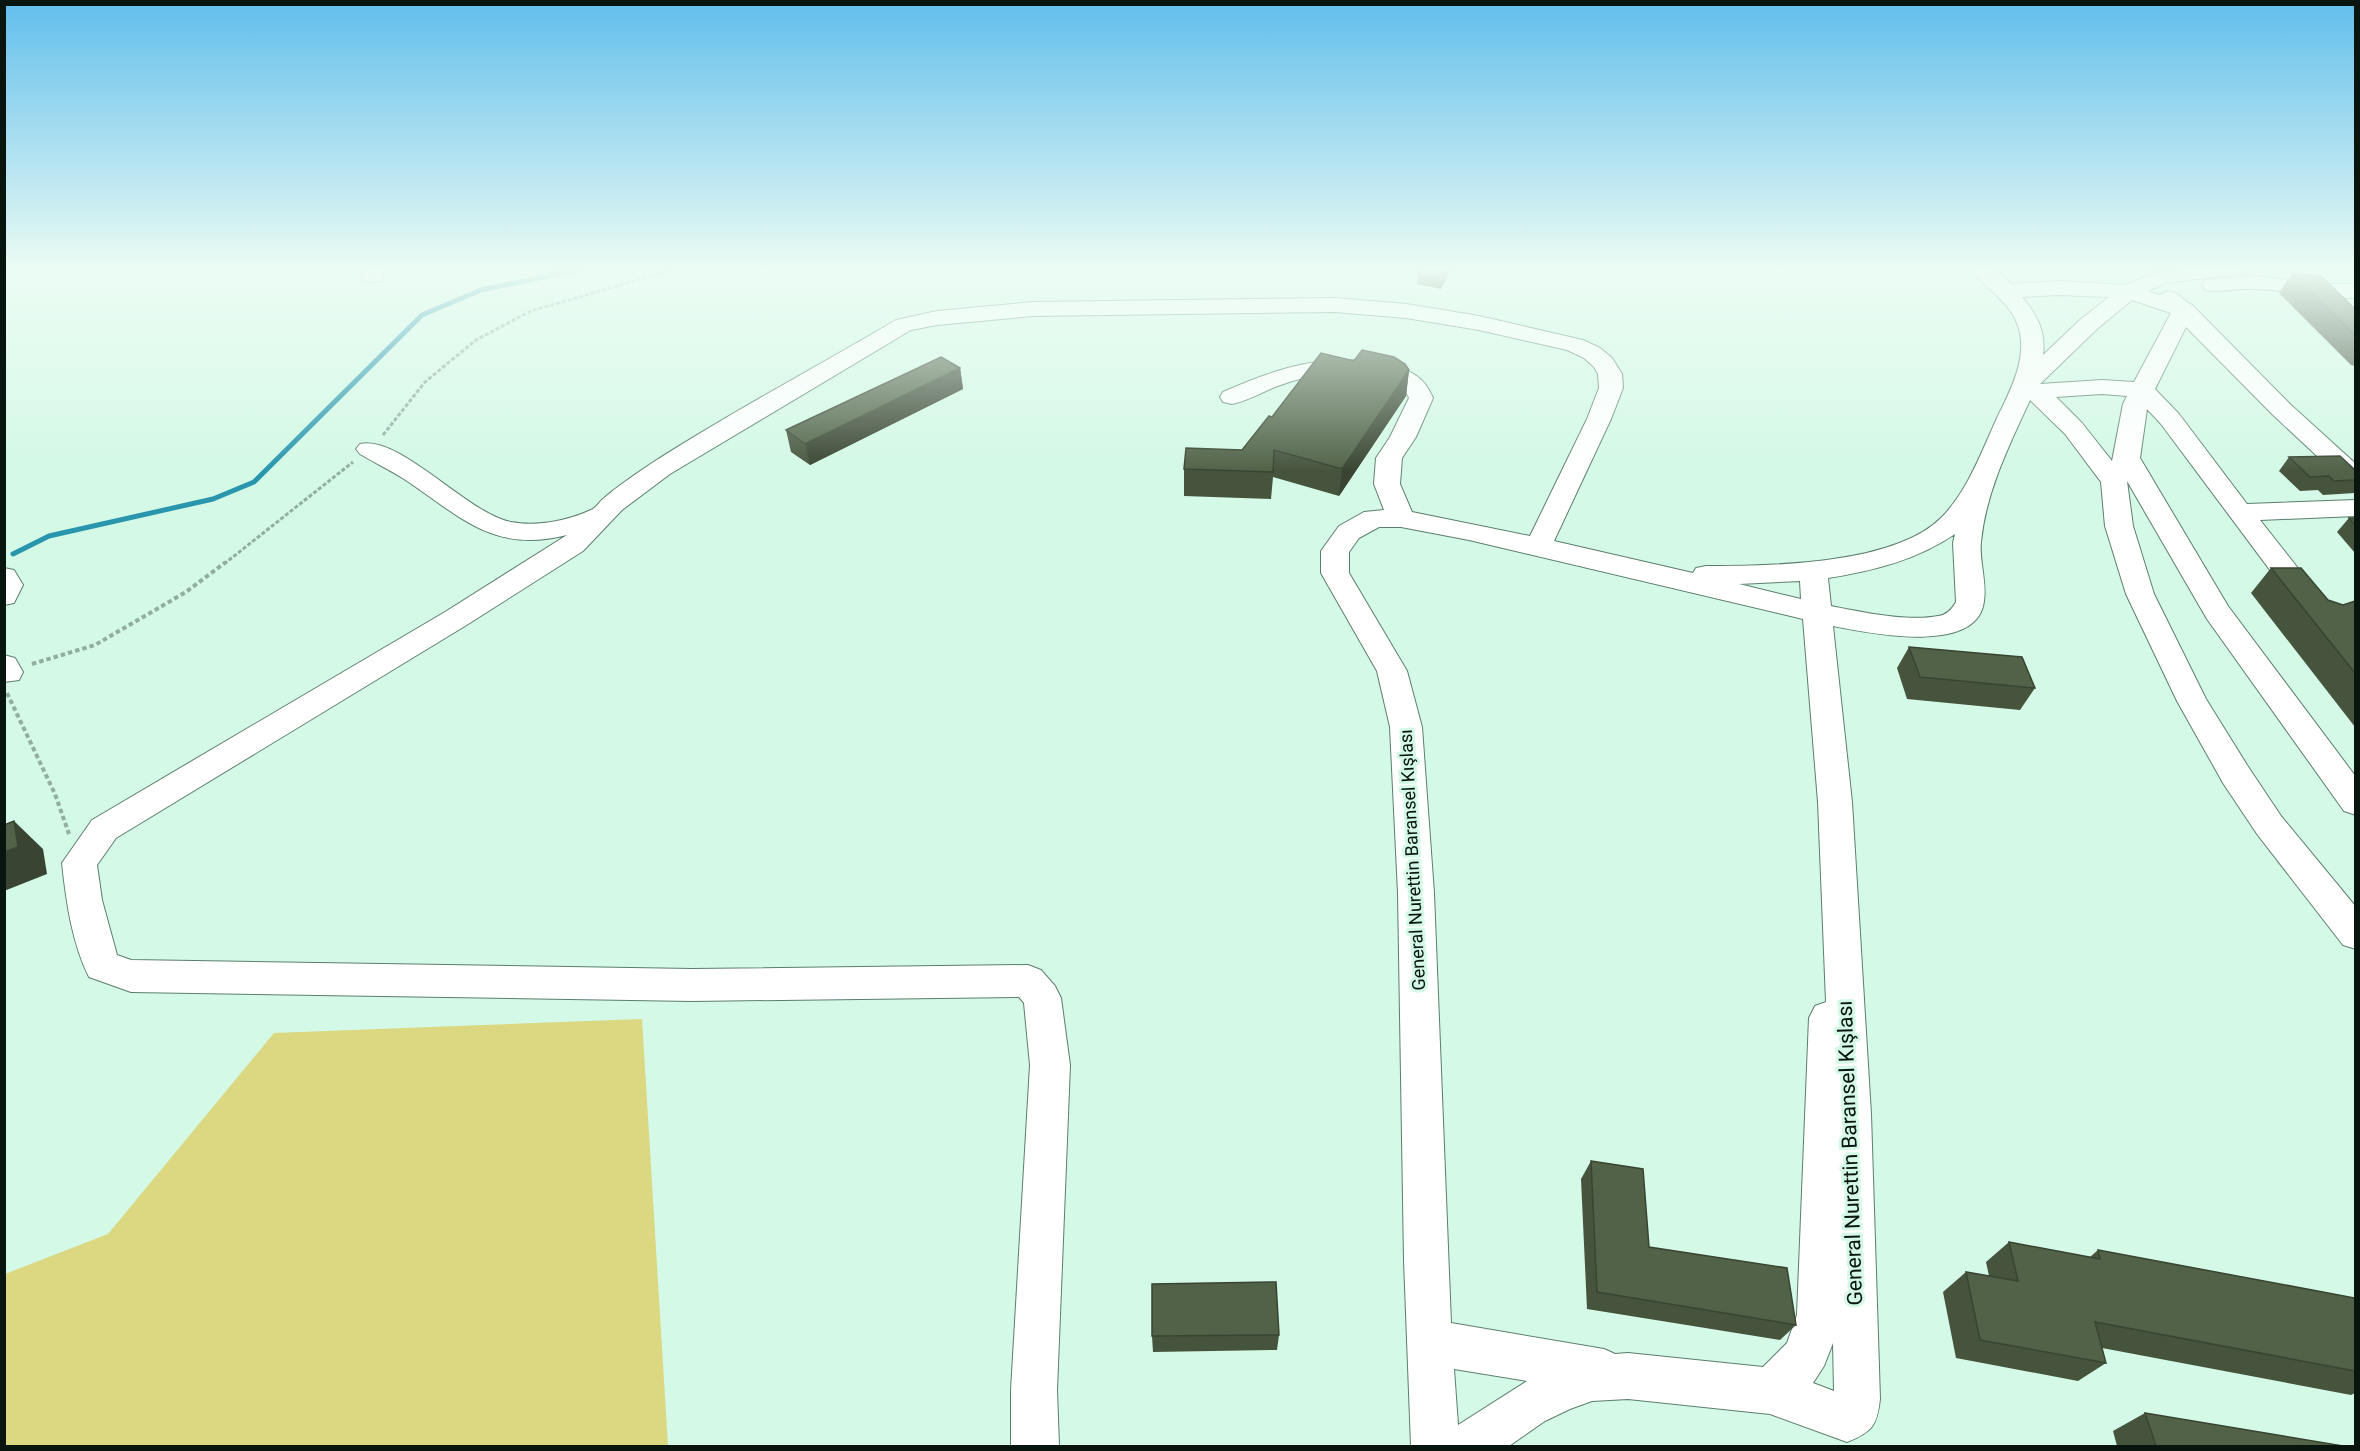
<svg xmlns="http://www.w3.org/2000/svg" width="2360" height="1451" viewBox="0 0 2360 1451" font-family="Roboto,sans-serif">
<rect width="100%" height="100%" fill="#d4f9e6"/>
<path fill="#dbd881" d="M642,1019L668,1446H5V1274L108,1234L274,1033Z"/>
<g fill="none" stroke-linecap="round" stroke-linejoin="round">
<path stroke="#2a96ae" stroke-width="5" d="M13,554L49,536L213,499L254,482L422,315L481,290L586,268"/>
<g stroke="#5c7e6d" stroke-width="2">
<path id="minor" d="M363,268H385L381,281L373,282L365,281L362,276Z
M1971,268H1994L2011,284L2058,281L2126,285L2160,271L2248,268L2246,273L2238,274L2165,283L2148,291L2160,295C2174,285 2180,299 2192,305L2291,405L2356,464V486L2347,484L2273,415L2186,327L2155,389L2179,414L2247,504L2356,500V516L2260,520L2319,595L2323,602L2319,609L2309,612L2299,609L2161,424L2147,409L2140,458L2228,606L2356,777V815L2344,811L2207,619L2127,481L2133,526L2154,594L2206,699L2247,765L2281,816L2356,907V949L2343,945L2257,834L2223,783L2177,701L2126,594L2105,526L2101,482L2065,434L2030,400C2009,446 1986,491 1981,542C1979,561 1987,582 1984,601C1978,656 1868,633 1833,626L1852,802L1871,1114L1880,1399C1877,1426 1872,1432 1847,1442L1770,1414L1628,1399L1592,1401L1570,1409L1545,1421L1509,1446H1411L1404,1260L1398,893L1390,727L1377,671L1321,573V551L1339,526L1364,512L1384,510L1374,484L1376,458L1390,437L1409,398C1403,383 1391,380 1376,377C1342,369 1307,375 1275,387C1261,393 1247,401 1232,404L1223,402L1220,397L1223,392C1276,368 1330,351 1388,365C1410,370 1424,376 1433,398L1416,437L1402,458L1400,484L1412,512L1530,536L1587,419L1599,388L1598,374L1594,367L1584,358L1567,350L1479,330L1406,318L1335,312L1033,316L937,325L911,330L670,474L622,510L583,551L465,626L116,838L97,865L102,900L117,955L131,960L692,969L1028,965L1041,970L1055,986L1061,998L1070,1065L1057,1390L1059,1446H1011V1390L1030,1065L1024,1003L1019,997L692,1001L131,992L89,977C72,943 66,901 62,863L92,820L445,612L567,535C493,554 460,516 404,479C390,470 375,463 360,454L356,449L360,444C399,434 468,514 511,522C536,527 567,521 591,510C596,508 600,501 604,498C619,485 636,474 652,463C731,412 815,368 896,320L937,311L1033,302L1335,298L1406,304L1479,316L1583,340L1600,348L1612,358L1622,374L1623,388L1611,419L1554,541L1693,573L1696,568L1706,566C1770,566 1895,565 1942,517C1968,490 1981,453 1997,418C2010,391 2030,355 2017,323C2008,300 1984,288 1971,268ZM2058,295L2109,297L2081,319L2043,355C2046,331 2037,315 2022,297ZM2132,300L2171,313L2134,382L2102,380L2040,384L2097,329ZM2102,394L2127,396L2123,404L2112,461L2082,423L2056,397ZM1379,527H1401L1469,540L1803,619L1818,802L1826,1002L1815,1006L1809,1018L1797,1315L1787,1343L1763,1367L1628,1353L1615,1354L1604,1349L1451,1323L1434,893L1422,727L1407,671L1349,573V552L1359,538ZM1955,534L1953,543L1956,602C1952,609 1947,615 1938,616C1909,622 1860,612 1831,606L1828,578C1873,571 1917,560 1955,534ZM1800,581L1801,599L1739,584ZM1833,1343L1834,1391L1813,1383L1824,1366ZM1454,1369L1527,1381L1458,1425Z
M2253,276L2326,284H2356V298C2321,298 2287,289 2252,289C2237,288 2221,293 2205,290L2202,285L2205,280Z
M4,568L14,570L23,585L14,603L4,605Z
M4,655L15,658L23,672L19,680L4,682Z"/>
</g>
<path stroke="#91ae9f" stroke-width="3" stroke-dasharray="4 2" stroke-linecap="butt" d="M383,435L425,382L476,340L531,311L679,268
M224,564L353,462"/>
<path stroke="#91ae9f" stroke-width="4" stroke-dasharray="4.5 3" stroke-linecap="butt" d="M32,664L95,645L186,592L226,562
M7,693L55,794L69,834"/>
<use href="#minor" fill="#fff" fill-rule="evenodd"/>
</g>
<path fill="#46543e" d="M1419,268H1451L1441,289L1417,284Z
M2292,273L2355,309V366L2351,365L2279,293Z
M1354,361L1409,370L1406,396L1339,496L1273,477L1271,499L1184,496V469L1242,450L1272,417Z
M960,368L963,389L810,465L791,452L786,430Z
M2289,457L2355,470V493L2323,495L2318,490L2300,491L2279,471Z
M2349,518H2355V553L2337,532Z
M2271,568L2328,600L2343,605L2355,601V727L2251,593Z
M1909,647L2035,688L2020,710L1907,699L1897,668Z
M1591,1161L1649,1247L1796,1325L1780,1340L1587,1309L1581,1179Z
M2009,1242L2090,1257L2098,1250L2355,1298V1393L2351,1395L2102,1348L2106,1363L2078,1381L1956,1358L1943,1292L1966,1272L1989,1276L1986,1262Z
M1279,1335L1277,1350L1153,1352L1152,1336Z
M2145,1413L2343,1446H2117L2113,1431Z"/>
<path fill="#394532" d="M1451,268L1441,289L1444,269Z
M960,368L963,389L810,465L805,444Z
M1409,370L1406,396L1339,496L1342,469Z
M14,821L43,849L47,874L4,891V852Z"/>
<path fill="#516248" stroke="#394532" stroke-width="1.5" d="M2292,273L2321,276L2355,309V335Z
M1362,350L1394,357L1405,364L1409,370L1342,469L1274,450L1273,472L1184,469L1186,448L1242,450L1269,416L1272,417L1321,353L1354,361Z
M941,357L960,368L805,444L786,430Z
M2340,456L2355,470V480L2334,481L2329,476L2310,477L2289,457Z
M2349,518H2355V525Z
M2271,568H2301L2328,600L2343,605L2355,601V673Z
M1909,647L2022,657L2035,688L1920,677Z
M14,821L18,847L4,852V825Z
M1591,1161L1643,1169L1649,1247L1787,1268L1796,1325L1597,1292Z
M2009,1242L2100,1259L2098,1250L2355,1298V1371L2095,1322L2106,1363L1980,1340L1966,1272L2018,1281Z
M1276,1282L1279,1335L1152,1336V1284Z
M2145,1413L2343,1446H2156Z"/>
<linearGradient id="sky" x2="0" y2="1"><stop stop-color="#61beec"/><stop offset="0.57" stop-color="#ecfcf4"/><stop offset="1" stop-color="#ecfcf4" stop-opacity="0"/></linearGradient>
<rect width="2360" height="472" fill="url(#sky)"/>
<g text-anchor="middle" dominant-baseline="central" stroke-width="6" stroke-linejoin="round" paint-order="stroke">
<g font-size="18" fill="#08150f" stroke="#d4f9e6">
<text transform="translate(1412 860) rotate(-93)">General Nurettin Baransel Kışlası</text>
</g>
<g font-size="21" fill="#08150f" stroke="#d4f9e6">
<text transform="translate(1850 1153) rotate(-92)">General Nurettin Baransel Kışlası</text>
</g>
</g>
<rect width="2360" height="1451" fill="none" stroke="#08150f" stroke-width="12"/>
</svg>
